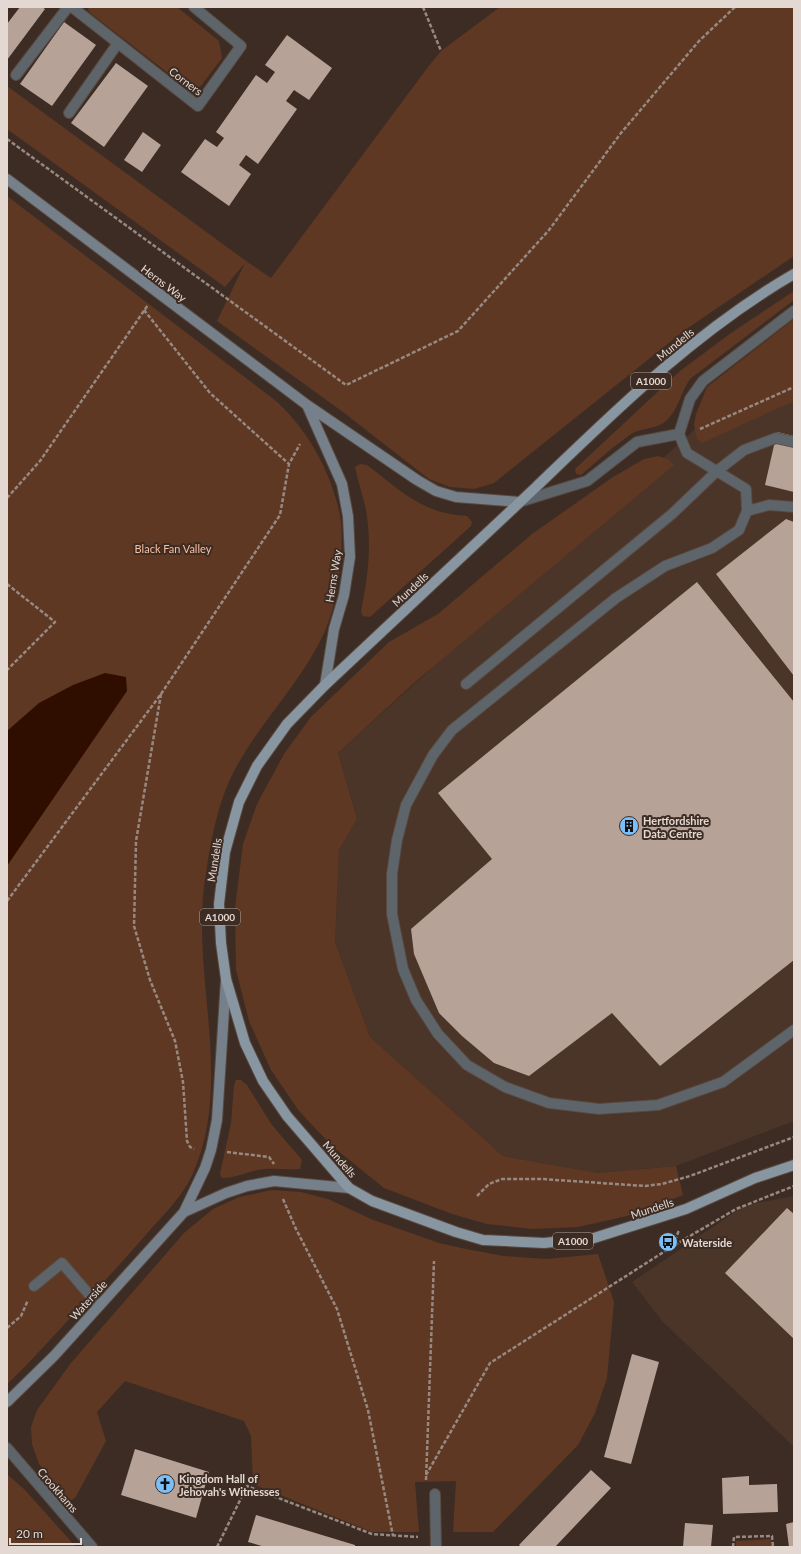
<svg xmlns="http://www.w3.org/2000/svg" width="801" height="1554" viewBox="0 0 801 1554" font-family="Lato,sans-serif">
<rect width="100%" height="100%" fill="#3d2c23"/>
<path fill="#4b3428" d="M794,378V1121L676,1166L598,1173L503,1156L370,1037L335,942L339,850L357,819L338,753L716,410Z
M794,1196V1447L662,1321L632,1282L745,1205Z"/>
<path fill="#5f3823" d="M88,7H177L219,41L222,58L200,87H186L89,12Z
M500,7H794V256L685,330L494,483L474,489L450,487L429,479L343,412L217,321L245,263L225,287L7,129V86L246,261L271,278L428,67L441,51Z
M7,196L276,401C308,430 332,473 340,516C345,547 338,602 325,631C302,682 260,722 234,771C218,802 211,839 206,873C189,971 234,1076 194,1171C184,1196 161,1217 144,1237C117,1268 89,1298 61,1328C43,1347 26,1367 7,1384Z
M794,291V300L690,379C681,392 678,409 668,419C658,430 643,427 631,434C614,446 597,461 581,475L576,474L575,469L680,371L731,333Z
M794,319V401L702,443L697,439L694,425L696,414L707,387Z
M658,456L668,459L674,465L415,682L338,753L357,819L339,850L335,942L370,1037L503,1156L598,1173L676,1166L683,1195L627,1216L578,1227L532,1229L487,1224L452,1214L384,1188L332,1146L299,1111L271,1070L249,1021L236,970L235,908L243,844L257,804L284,754L311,717L389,642L438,614L532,534L613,477L644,459Z
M360,464L367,465C403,492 421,513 467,516L472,522L471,526L370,617L363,616L361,612C368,576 372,547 366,510C363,495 358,482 355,467Z
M236,1080H241L247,1085L272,1125L302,1160L300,1169C288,1170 277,1168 265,1169C251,1170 237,1178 222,1178L220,1174L231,1123L234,1085Z
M272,1190L301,1192L328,1199L371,1219L439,1243L466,1249L504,1256L547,1259L598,1254L614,1302L607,1378L595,1413L578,1445L493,1532H453L456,1481L415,1482L419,1532H372L253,1484L251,1436L244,1421L125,1381L97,1412L106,1441L75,1498L69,1501L39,1464L32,1444L31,1427L37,1410L71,1363L184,1233L213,1209L239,1197Z
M7,1474L25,1490L76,1547H7Z
M771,1539L772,1547H736V1541Z"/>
<path fill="#2f0e00" d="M105,673L126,677L127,691L7,866V731L39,703L73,685Z"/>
<path fill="#b7a297" d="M20,7H42L45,9L7,60V24Z
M64,22L96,45L52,106L20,84Z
M287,35L332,68L309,100L294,90L286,101L297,109L258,164L246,155L239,165L251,174L229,206L181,172L205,139L217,147L224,138L216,132L256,75L267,83L275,72L265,65Z
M116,63L148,86L104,147L71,123Z
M143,132L161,145L142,172L124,160Z
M777,432L794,436V492L765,485Z
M786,519L794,522V676L716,574Z
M697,582L794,702V960L660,1066L612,1013L529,1076L494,1063L462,1036L439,1013L414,954L411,929L492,859L438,793Z
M787,1208L794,1214V1339L725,1273Z
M632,1354L659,1362L631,1464L604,1457Z
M135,1449L209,1472L196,1518L121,1495Z
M591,1470L611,1488L555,1547H521L519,1545Z
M749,1476V1485L777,1484L778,1512L723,1514L722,1478Z
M256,1515L355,1545V1547H265L248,1542Z
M794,1522V1547H789L786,1524Z
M685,1523L713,1525L711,1547H683Z"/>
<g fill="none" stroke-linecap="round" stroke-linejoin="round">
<g stroke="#58483f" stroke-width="12">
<path id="lane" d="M16,75L68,7
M69,113L118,43
M679,434L687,453L746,489L747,511L739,530L712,548L665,566L616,598L452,730L433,755L406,805L397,840L392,874V914L403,969L416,1000L438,1034L467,1065L505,1087L549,1103L599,1109L658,1105L723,1082L794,1030
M519,502L587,481L637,442L679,434L690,399L703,381L794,311
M747,511L769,505L794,507
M466,684L672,514L717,471L744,450L776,438L794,442
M34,1286L62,1263L99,1306"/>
</g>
<g stroke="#58483f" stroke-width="12">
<path id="street" d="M72,7L198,106L241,46L194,7
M7,1448L92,1547
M435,1494L436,1547"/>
</g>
<g stroke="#58483f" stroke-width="12">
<path id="secondary" d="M7,179L307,405L417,480L436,491L456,497L519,502
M307,405L342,484L348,516L350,557L344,595L334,629L325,685
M184,1212L226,1193L247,1186L274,1181L349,1188
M7,1402L54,1356L184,1212L205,1168L211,1150L217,1120L226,979"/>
</g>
<g stroke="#58483f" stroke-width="12">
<path id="primary" d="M794,274C697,330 616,410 536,487C466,553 395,619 325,685L287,724L257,766L239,802L225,852L219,904L221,943L226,979L245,1043L263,1081L287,1116L349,1188L372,1201L456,1232L483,1240L544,1243L594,1238L686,1209L755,1178L794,1165"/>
</g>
<path stroke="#978982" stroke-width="2.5" stroke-dasharray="4 2" stroke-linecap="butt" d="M423,7L441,51
M7,139L346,385L458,331L549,230L621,133L699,41L735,7
M144,310L210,393L289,464
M700,429L794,387
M7,498L40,461L148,305
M7,584L55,622L7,670
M161,694L136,841L134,926L150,980L175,1041L183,1082L187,1141L190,1147L194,1149
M7,901L161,694L280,515L289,464L300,444
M227,1152L269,1157L274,1164
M477,1196L489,1184L502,1179H542L645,1186L662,1184L690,1176L794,1137
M283,1199L296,1229L337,1309L368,1410L393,1536
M673,1246L679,1230
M7,1328L21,1316L28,1300
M426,1475L490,1363L673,1246L736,1209L794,1186
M426,1480L434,1261
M217,1547L247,1486L372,1534L418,1537
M733,1547L734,1537L772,1536L773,1547"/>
<use href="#lane" stroke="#5d646a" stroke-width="10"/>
<use href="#street" stroke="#5d646a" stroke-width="10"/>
<use href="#secondary" stroke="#75808a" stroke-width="10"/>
<use href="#primary" stroke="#8896a2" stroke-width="10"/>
</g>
<defs>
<g id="building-disc" transform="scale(1)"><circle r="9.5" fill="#7abff8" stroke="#3d2c23"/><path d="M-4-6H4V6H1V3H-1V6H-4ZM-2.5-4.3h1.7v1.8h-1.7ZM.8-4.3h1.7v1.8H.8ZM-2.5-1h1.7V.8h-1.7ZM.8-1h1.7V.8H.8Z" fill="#111"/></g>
<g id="bus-disc" transform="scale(1)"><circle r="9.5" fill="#7abff8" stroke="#3d2c23"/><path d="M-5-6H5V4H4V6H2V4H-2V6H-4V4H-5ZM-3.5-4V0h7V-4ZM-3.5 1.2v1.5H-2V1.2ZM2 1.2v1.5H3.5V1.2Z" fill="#111"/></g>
<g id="church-disc" transform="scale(1)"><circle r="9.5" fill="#7abff8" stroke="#3d2c23"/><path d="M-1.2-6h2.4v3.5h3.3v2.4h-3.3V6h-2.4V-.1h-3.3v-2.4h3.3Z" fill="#111"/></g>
</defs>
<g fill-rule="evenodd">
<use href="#building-disc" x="629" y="826"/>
<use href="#bus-disc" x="668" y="1242"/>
<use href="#church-disc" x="165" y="1484"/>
</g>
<g text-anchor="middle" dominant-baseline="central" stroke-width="4" stroke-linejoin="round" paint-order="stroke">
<g fill="#3d2c23" stroke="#b1a49e" stroke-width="1">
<rect x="631" y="373" width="40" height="16" rx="3"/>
<rect x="200" y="909" width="40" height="16" rx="3"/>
<rect x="553" y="1233" width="40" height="16" rx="3"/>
</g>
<g font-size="10" font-weight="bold" fill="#e3d8d2">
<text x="651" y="381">A1000</text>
<text x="220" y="917">A1000</text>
<text x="573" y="1241">A1000</text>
</g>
<g font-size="11" fill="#e3d8d2" stroke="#3d2c23">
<text transform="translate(186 81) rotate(37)">Corners</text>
<text transform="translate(164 283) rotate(37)">Herns Way</text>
<text transform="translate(675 344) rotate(-39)">Mundells</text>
<text transform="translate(333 576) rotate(-81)">Herns Way</text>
<text transform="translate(410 589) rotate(-43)">Mundells</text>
<text transform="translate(214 860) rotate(-81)">Mundells</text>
<text transform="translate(340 1159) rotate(49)">Mundells</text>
<text transform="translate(652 1208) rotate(-18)">Mundells</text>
<text transform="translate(88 1300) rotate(-48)">Waterside</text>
<text transform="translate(58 1490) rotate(49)">Crookhams</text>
</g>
<g font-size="11" fill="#fabfa1" stroke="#3d2c23">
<text x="173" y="548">Black Fan Valley</text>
</g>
<g font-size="11" font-weight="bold" fill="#e3d8d2" stroke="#3d2c23" text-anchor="start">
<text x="643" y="820">Hertfordshire<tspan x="643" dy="13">Data Centre</tspan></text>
<text x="682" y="1242">Waterside</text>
<text x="179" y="1478">Kingdom Hall of<tspan x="179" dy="13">Jehovah's Witnesses</tspan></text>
</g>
</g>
<rect width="801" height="1554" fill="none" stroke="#e3d8d2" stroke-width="16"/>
<path d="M10 1538v6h71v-6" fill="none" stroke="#e3d8d2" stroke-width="2"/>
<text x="16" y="1538" font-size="12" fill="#e3d8d2" stroke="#3d2c23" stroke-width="3" paint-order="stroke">20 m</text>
</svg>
